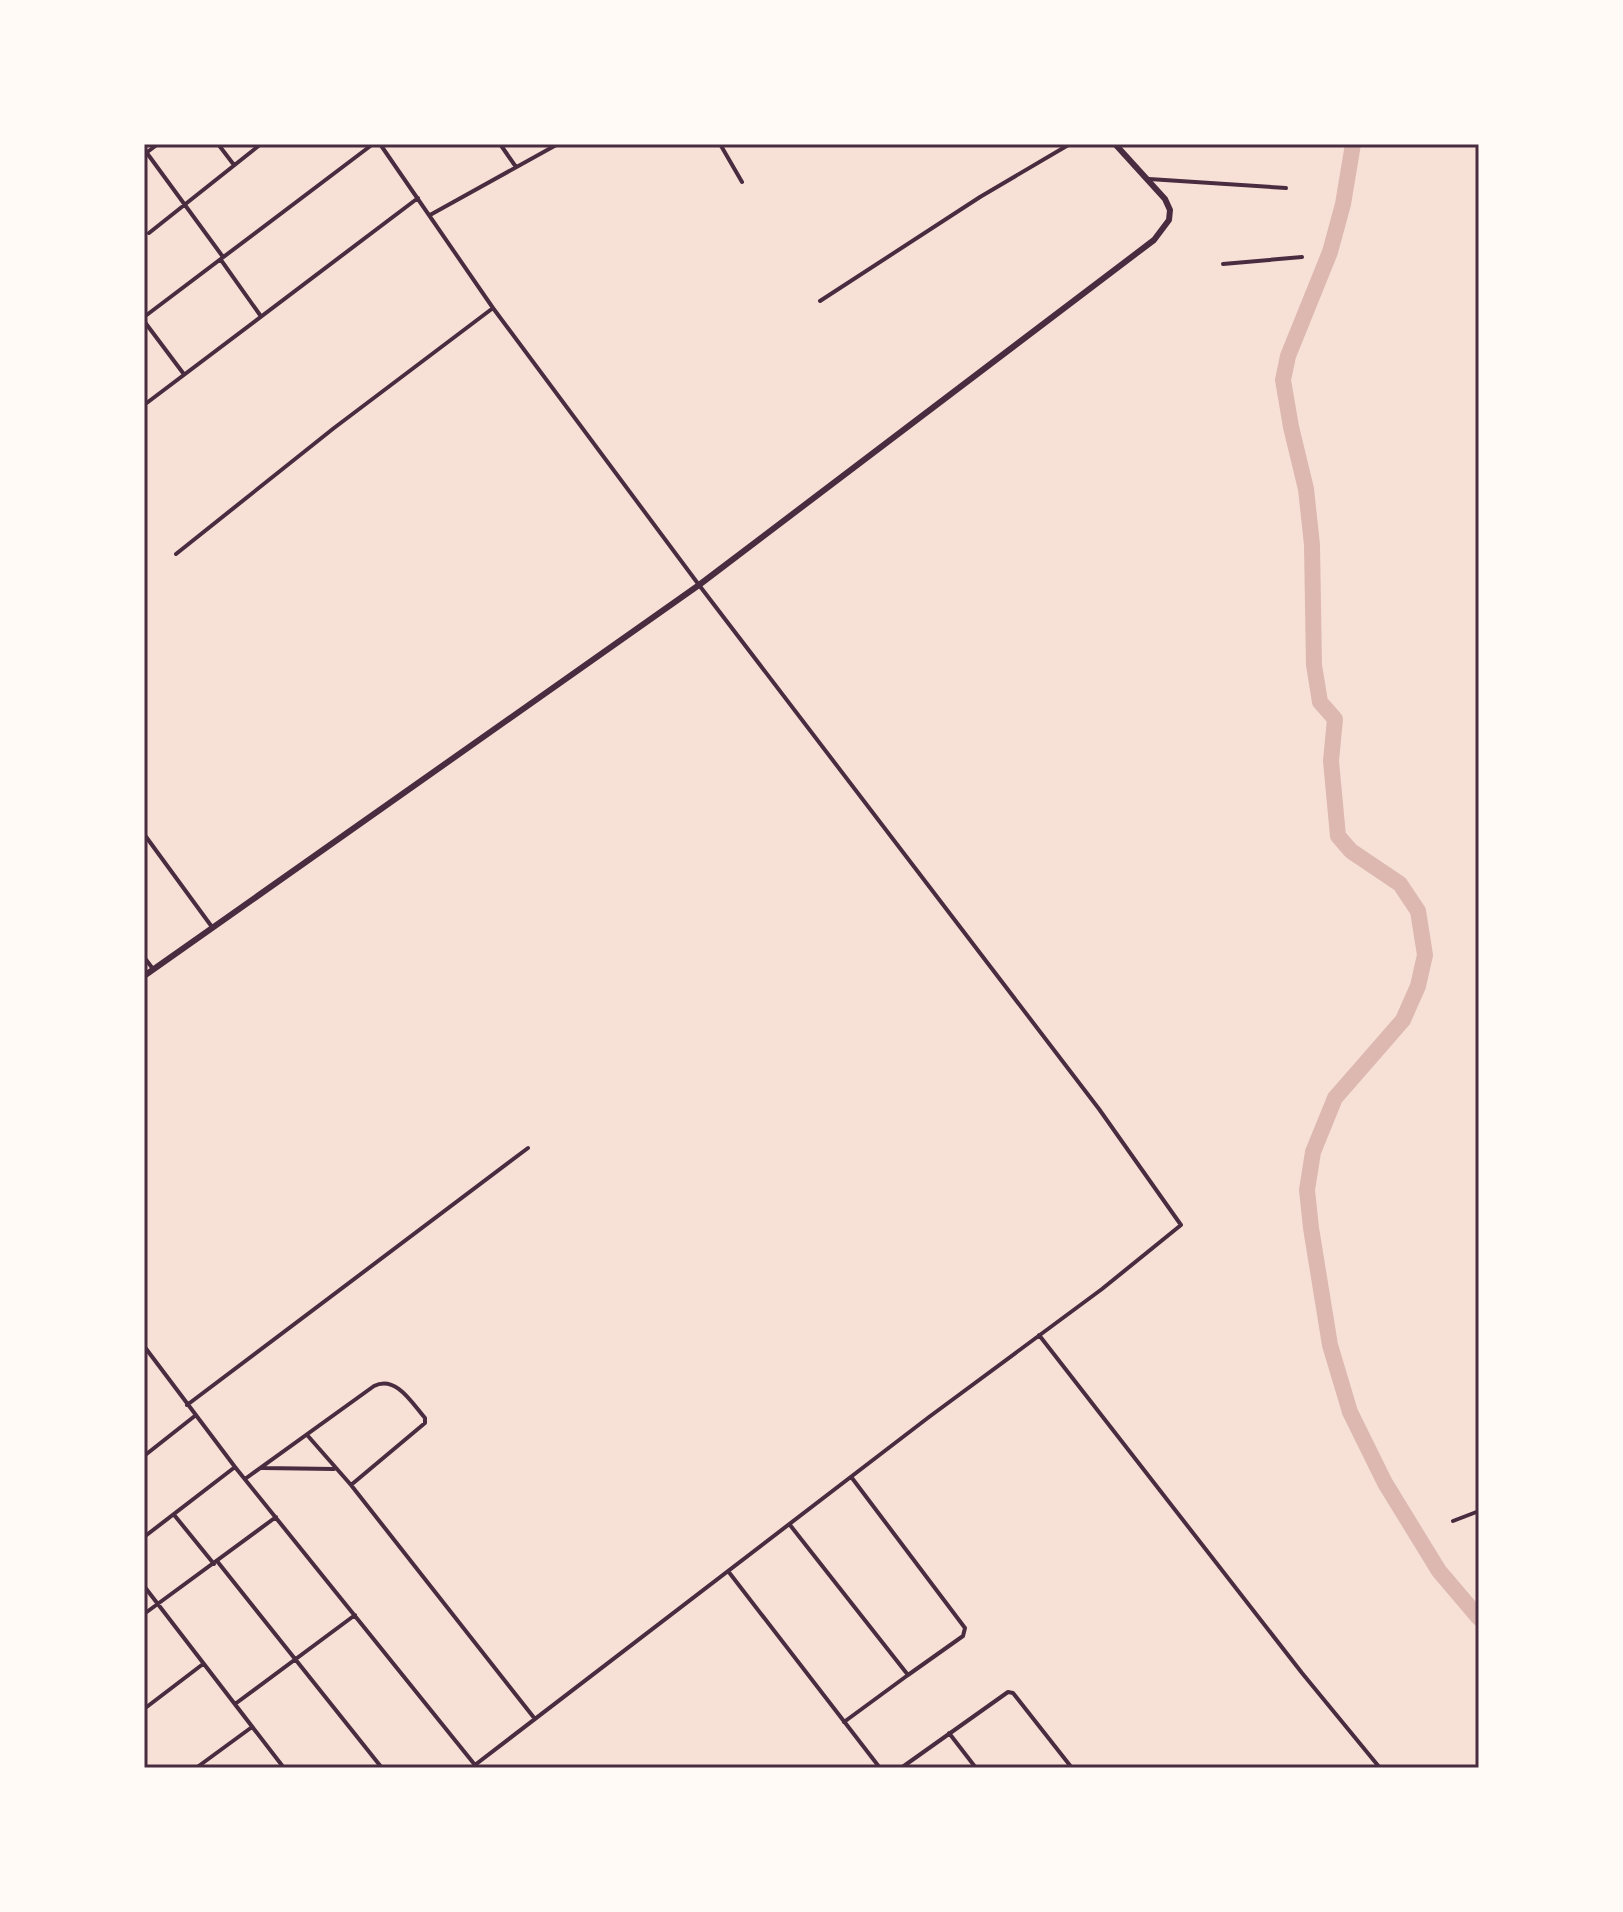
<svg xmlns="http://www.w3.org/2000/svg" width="1623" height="1912" viewBox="0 0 1623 1912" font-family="Quicksand,sans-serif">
<rect width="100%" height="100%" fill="#f7e1d7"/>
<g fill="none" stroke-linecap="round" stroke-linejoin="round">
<path stroke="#dcb8b0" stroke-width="16" d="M1353,144L1343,204L1330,252L1288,356L1283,380L1291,427L1306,489L1312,545L1314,665L1320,702L1335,719L1331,761L1338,836L1351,851L1400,884L1418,911L1425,955L1418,986L1403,1020L1335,1098L1313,1152L1307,1190L1311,1228L1330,1345L1350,1412L1385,1483L1439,1571L1479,1618"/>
<path stroke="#4a2c40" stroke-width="4" d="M218,144L234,165
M380,144L493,308L699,585L1099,1109L1181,1225L1102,1289L929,1417L471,1768
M500,144L516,167
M720,144L742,182
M144,149L223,257
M146,153L158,144
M1149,179L1286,188
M430,215L558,144
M149,233L261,144
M221,260L260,315
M1223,264L1302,257
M820,301L980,197L1070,144
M144,317L373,144
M144,321L183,373
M144,405L418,198
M176,554L334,428L493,308
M144,834L212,927
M144,957L153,969
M1039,1335L1302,1673L1380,1768
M144,1346L235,1467L475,1765
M187,1405L528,1148
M308,1436L351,1485L535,1719
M144,1456L196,1415
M263,1468L334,1469
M245,1479L374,1386C396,1375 412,1403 425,1418V1423L351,1485
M175,1516L214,1564
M1453,1521L1479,1511
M790,1525L908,1675L963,1636L965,1628L852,1478
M144,1537L235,1467
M217,1561L382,1768
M728,1571L880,1768
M144,1586L284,1768
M144,1614L276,1517
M235,1704L355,1615
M144,1709L203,1664
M844,1722L908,1675
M949,1733L976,1768
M196,1768L252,1727
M901,1768L1008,1692L1013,1693L1072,1768"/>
<path stroke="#4a2c40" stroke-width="6" d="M144,976L699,585L1154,240L1169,220L1170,210L1165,199L1115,144"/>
</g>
<rect width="1623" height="1912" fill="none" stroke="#fffaf5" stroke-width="292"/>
<rect x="146" y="146" width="1331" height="1620" fill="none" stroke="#4a2c40" stroke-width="3"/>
</svg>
